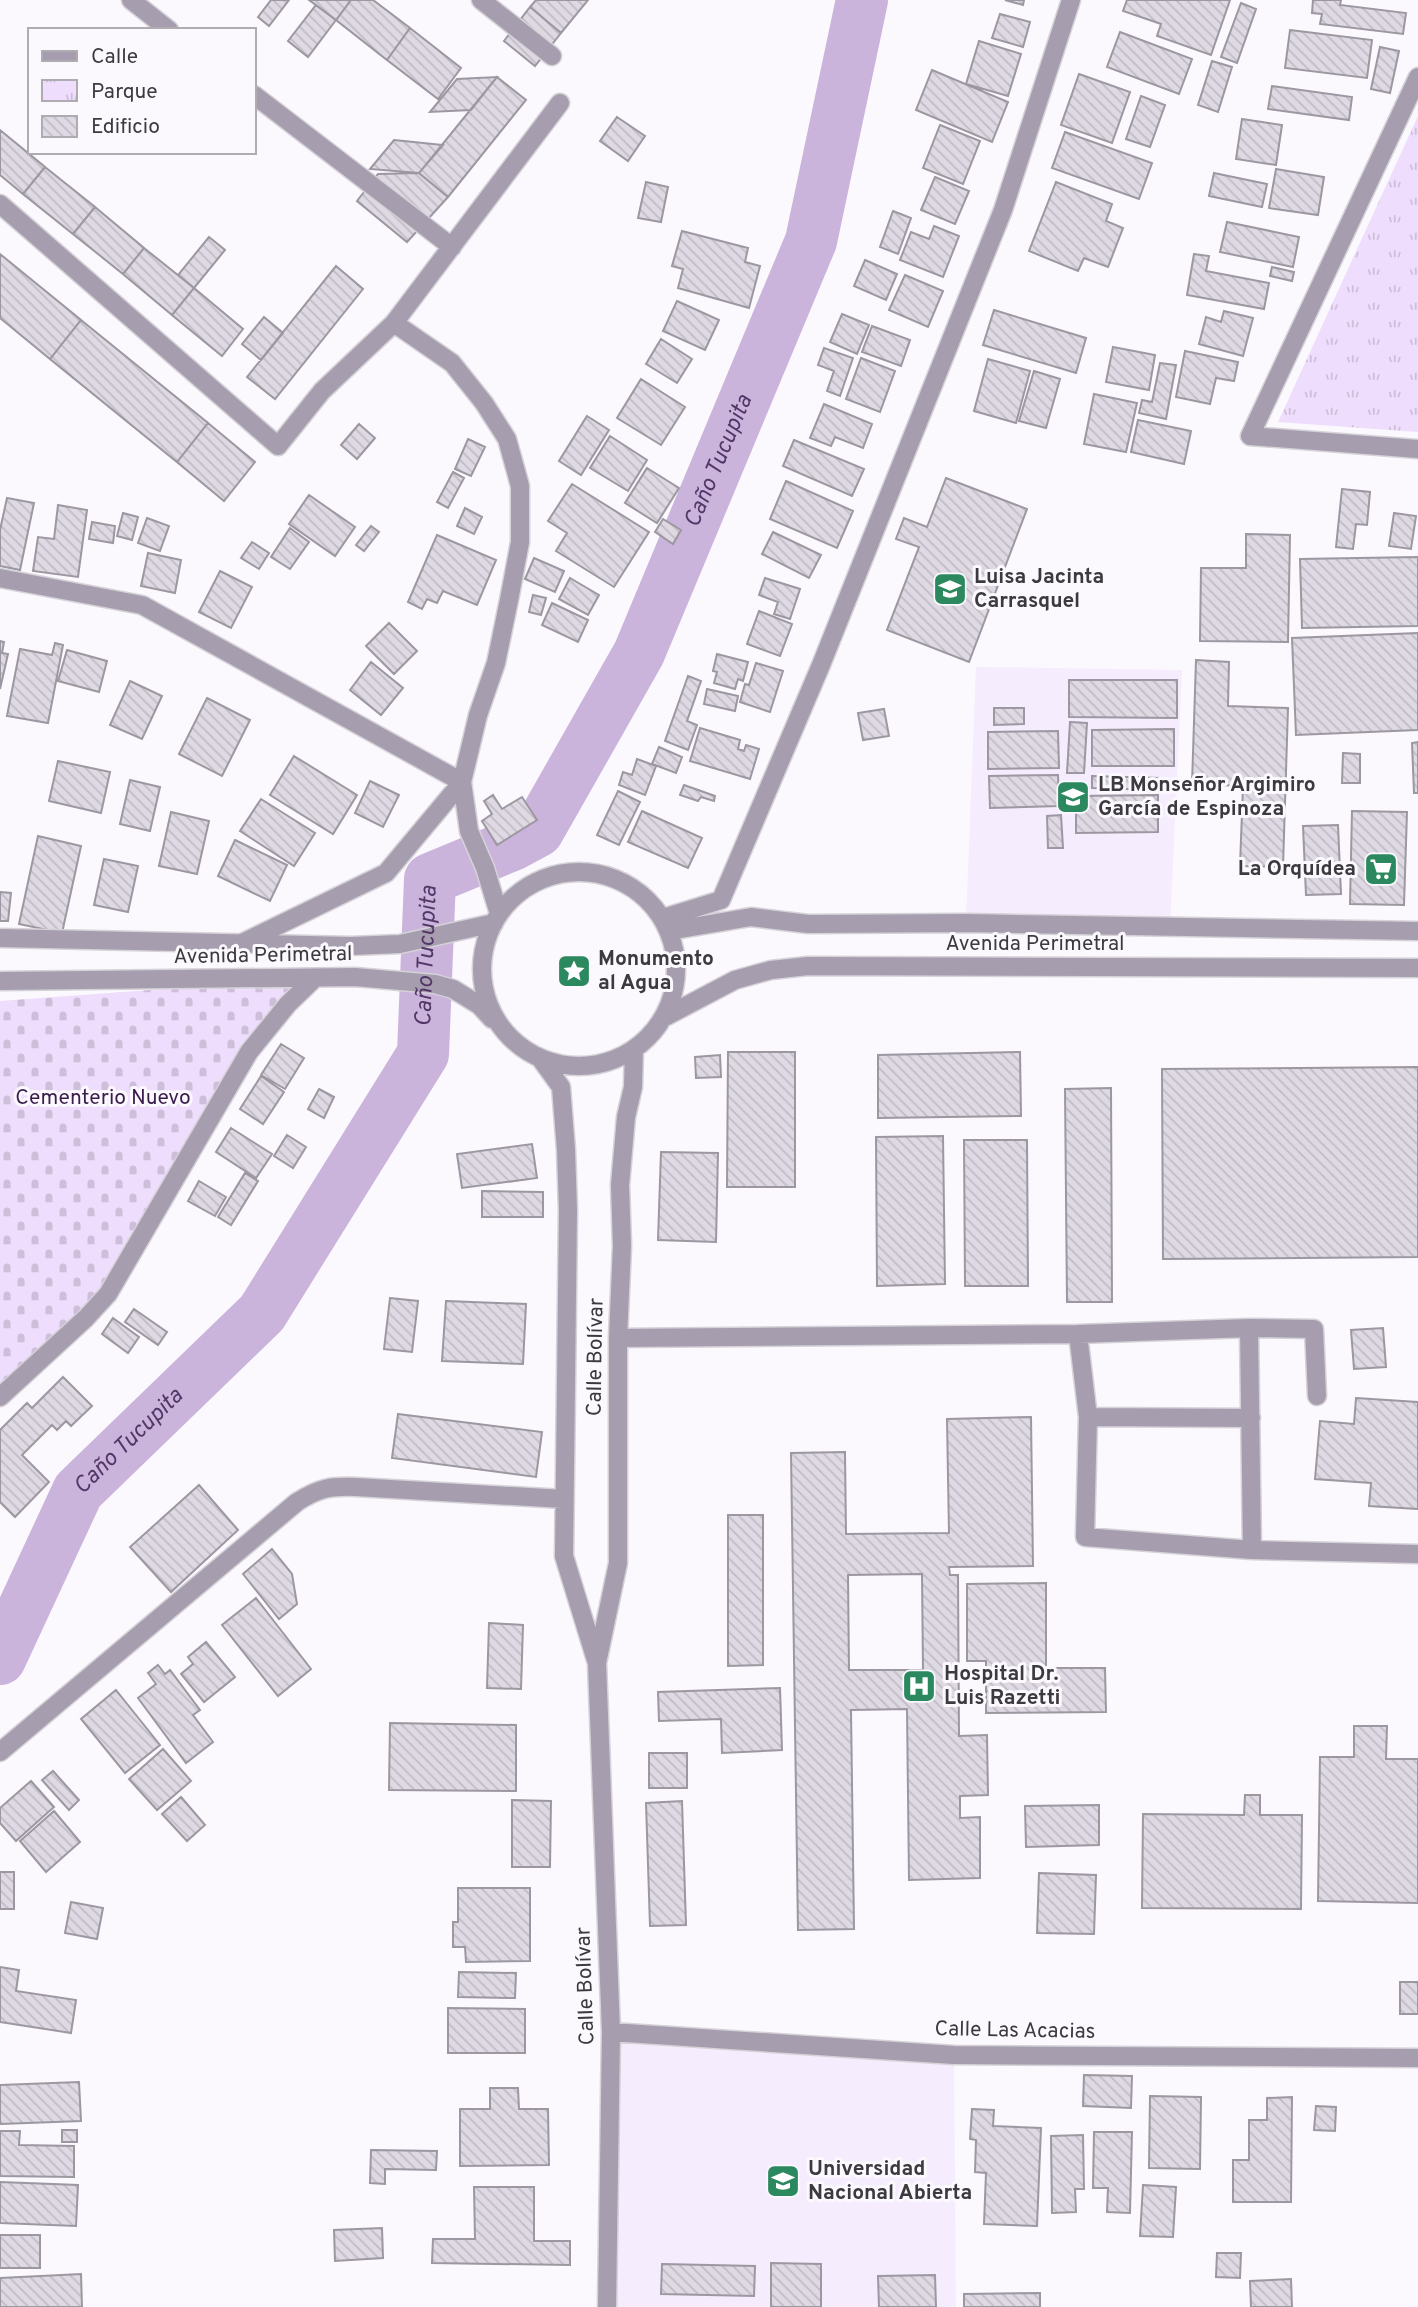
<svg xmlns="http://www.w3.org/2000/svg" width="1418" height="2307" viewBox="0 0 1418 2307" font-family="Overpass,sans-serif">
<defs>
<pattern id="cemetery-stones" width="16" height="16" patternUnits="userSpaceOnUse" patternTransform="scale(1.75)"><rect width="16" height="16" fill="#eeddfc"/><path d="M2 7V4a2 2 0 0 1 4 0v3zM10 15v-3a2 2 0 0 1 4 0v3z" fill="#cdbed9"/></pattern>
<pattern id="park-tufts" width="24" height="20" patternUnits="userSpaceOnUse" patternTransform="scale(1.75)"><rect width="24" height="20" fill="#eeddfc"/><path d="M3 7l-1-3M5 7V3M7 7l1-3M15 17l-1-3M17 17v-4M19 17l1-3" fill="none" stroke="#cdbed9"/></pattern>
<pattern id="building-back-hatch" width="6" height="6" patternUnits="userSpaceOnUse" patternTransform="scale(1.75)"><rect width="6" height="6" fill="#dfd9e3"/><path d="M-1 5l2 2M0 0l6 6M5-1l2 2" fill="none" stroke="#c0bbc4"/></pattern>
</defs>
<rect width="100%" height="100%" fill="#fbf8fe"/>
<path fill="#f5ecfd" d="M976,667L1182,670L1170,926L966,923Z
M611,2032L954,2055L956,2307H610Z"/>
<path fill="url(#cemetery-stones)" d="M315,978L288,1004L108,1294L0,1397V1001Z"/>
<path fill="url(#park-tufts)" d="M1418,116V432L1278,422Z"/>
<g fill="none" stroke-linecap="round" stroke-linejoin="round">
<path stroke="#cab4db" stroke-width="52" id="s1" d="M0,1659L78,1491L262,1313L423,1054L430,879L512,845L538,831L639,653L811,241L862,0"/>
</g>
<path fill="url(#building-back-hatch)" stroke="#9c97a0" stroke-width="2" fill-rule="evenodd" d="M271,0H289L269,26L258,17Z
M309,0H351L336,20Z
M351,0H373L410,28L387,60L336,20Z
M536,0H588L561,33L530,7Z
M1005,0H1024L1023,5Z
M1127,0H1230L1211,55L1157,36L1161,24L1123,11Z
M1313,0H1341L1340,5L1406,13L1403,34L1320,24L1322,14L1312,13Z
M1241,3L1256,9L1237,63L1221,57Z
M316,5L336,20L308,57L288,41Z
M530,7L561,33L535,66L504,41Z
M1000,14L1030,22L1023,47L992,38Z
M410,28L461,68L438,99L387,60Z
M1290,30L1372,40L1367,78L1285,68Z
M1120,32L1192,59L1179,94L1107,67Z
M979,41L1021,54L1008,96L966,84Z
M1380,47L1399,51L1390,93L1371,89Z
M1212,61L1232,67L1218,112L1198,105Z
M932,70L1008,102L992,142L916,110Z
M1079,74L1130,92L1112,143L1061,125Z
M497,77L471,110L430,112L457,79Z
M497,77L526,100L448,197L419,173Z
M1272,86L1352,97L1349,120L1268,109Z
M1141,96L1165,105L1150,147L1126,139Z
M617,117L645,136L628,161L600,141Z
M1242,119L1282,125L1276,165L1236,159Z
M940,125L980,141L963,184L923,168Z
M0,130L45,167L23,194L0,175Z
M1065,132L1152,163L1139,199L1052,168Z
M394,140L443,145L419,173L370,169Z
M45,167L95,207L73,234L23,194Z
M1276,169L1324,177L1318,215L1269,208Z
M419,173L448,197L407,242L357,201L378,174Z
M1214,173L1267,184L1262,207L1209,196Z
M935,177L969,191L955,224L921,210Z
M646,182L668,187L661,222L638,218Z
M1056,182L1112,204L1106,221L1123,228L1108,267L1084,258L1078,271L1029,251Z
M95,207L144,248L123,274L73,234Z
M893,211L911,218L898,254L880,247Z
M1227,222L1299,237L1293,267L1220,252Z
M934,226L959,236L943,277L900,260L911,232L929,239Z
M682,231L748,248L745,262L760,266L749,308L678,288L683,269L672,266Z
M209,237L225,250L194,288L178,275Z
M144,248L194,288L172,315L123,274Z
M0,254L81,320L50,359L0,318Z
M1194,254L1209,256L1206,271L1269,283L1264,309L1187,295Z
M865,260L897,274L886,300L854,286Z
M336,266L363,289L275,399L247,377Z
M1272,267L1294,272L1292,281L1270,276Z
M905,275L943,291L928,327L889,310Z
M194,288L243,329L222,356L172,315Z
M677,301L719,320L705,350L663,331Z
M994,310L1086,338L1076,373L983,345Z
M1224,311L1253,318L1243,356L1199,344L1206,317L1221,322Z
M842,314L869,325L857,354L830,342Z
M264,317L283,333L261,360L242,344Z
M81,320L208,423L177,462L50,359Z
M872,326L910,340L901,366L862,352Z
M661,339L692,359L677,383L646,364Z
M1113,347L1155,355L1149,390L1106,382Z
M824,348L853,358L840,396L827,391L834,371L818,365Z
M1185,351L1238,362L1234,381L1216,378L1210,404L1176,397Z
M861,358L895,371L880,412L846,399Z
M988,359L1030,371L1016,423L974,411Z
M1160,363L1176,365L1166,419L1139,413L1142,400L1152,402Z
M1034,371L1060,379L1046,428L1019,421Z
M641,379L685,407L661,445L617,418Z
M1094,394L1137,403L1126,452L1084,444Z
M824,404L872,424L863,448L835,437L831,446L810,438Z
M587,416L609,430L581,475L559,461Z
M1138,420L1191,431L1184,464L1131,452Z
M208,423L255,462L224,501L177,462Z
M359,424L375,438L357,459L341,445Z
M610,436L647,460L628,491L590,468Z
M468,439L485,447L471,476L455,469Z
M794,440L864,469L852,496L783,466Z
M647,468L679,488L657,523L625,503Z
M453,472L464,478L448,508L437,502Z
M946,478L1027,509L969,662L887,630L919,547L896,539L904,518L927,527Z
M786,481L853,511L837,548L770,519Z
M572,484L649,532L614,587L556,551L567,533L548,521Z
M1342,489L1370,492L1367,525L1356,524L1353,549L1336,547Z
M309,495L355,527L335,556L289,524Z
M7,498L34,503L20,570L0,566V530Z
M58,505L87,510L78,577L33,571L38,537L54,539Z
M465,508L482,517L474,534L457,526Z
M123,513L138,517L132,540L117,536Z
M1394,513L1416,516L1411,549L1389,546Z
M147,518L169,526L160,551L138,543Z
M663,519L681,530L673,544L655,532Z
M92,522L115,526L113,543L89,539Z
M371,526L379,532L364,551L356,545Z
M290,528L309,542L290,569L271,557Z
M773,532L821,555L809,578L762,554Z
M1246,534L1290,535L1288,642L1200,641L1201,568H1246Z
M437,535L496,560L477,605L443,591L437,603L427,599L422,609L408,602Z
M252,542L269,553L259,569L241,558Z
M148,553L181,560L175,593L141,586Z
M1418,557V626L1302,628L1300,559Z
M534,558L564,571L555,592L525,579Z
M220,571L252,587L231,628L199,612Z
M570,578L599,595L588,615L559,599Z
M765,578L800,589L790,619L774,614L778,602L759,595Z
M533,595L546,598L541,615L529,612Z
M552,603L588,620L578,642L542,625Z
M759,611L792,624L780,656L747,644Z
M389,623L417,651L394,674L366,646Z
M1418,633V730L1296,735L1292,638Z
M0,641L4,642L2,653L8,654L0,689Z
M55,643L63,645L48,723L7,716L20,649L52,655Z
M67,650L107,661L99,692L58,681Z
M717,654L748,662L743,681L738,679L735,689L714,683L717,672L713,671Z
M1196,660L1229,662L1228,706L1288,708L1283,867L1240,866L1243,786L1192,784Z
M371,662L403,688L381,715L350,690Z
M756,663L783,671L770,712L740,702L745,684L749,685Z
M688,676L701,681L687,721L697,725L688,750L665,741Z
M1069,680H1177V718L1069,717Z
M130,681L162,696L142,739L110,725Z
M707,689L738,696L735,711L704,704Z
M207,698L250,720L222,776L179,754Z
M994,708H1024V724L994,725Z
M884,709L889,736L863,740L858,713Z
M1070,722L1087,723L1084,773H1067Z
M700,728L740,740L738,749L744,751L746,745L759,749L750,779L690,761Z
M1174,729V766H1092V730Z
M1058,731L1059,768L988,769V732Z
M1418,742V793H1414L1412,743Z
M659,747L682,757L676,773L652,764Z
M1343,753L1360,754V783H1342Z
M294,756L357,795L333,834L270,795Z
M637,759L656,766L645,795L619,785L623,772L632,775Z
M58,761L110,772L101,813L49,801Z
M1058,775L1059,806L990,808L989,776Z
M1092,776L1160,778V790L1092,788Z
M130,780L160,787L150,831L120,824Z
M370,781L399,795L383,827L355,813Z
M684,785L715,796L714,801L701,797L698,801L680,795Z
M618,791L640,802L619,845L597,835Z
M493,795L502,809L522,797L537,820L497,845L482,821L492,814L484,801Z
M1158,795V832L1076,833V796Z
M261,799L315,833L294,866L240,831Z
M642,811L702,838L688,868L628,842Z
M1352,811L1407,812L1404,905L1350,904Z
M171,812L209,821L197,874L159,866Z
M1061,815L1063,848H1048L1047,816Z
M1338,825L1341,894L1306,895L1303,826Z
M38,836L81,846L62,933L19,924Z
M235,840L287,865L270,901L218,876Z
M104,859L138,866L128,912L94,905Z
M0,892L11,893L8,921H0Z
M281,1044L304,1058L285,1089L261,1075Z
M728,1052H795V1187H727Z
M1020,1052L1021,1116L878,1118V1055Z
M720,1055L721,1077L696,1078L695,1057Z
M1418,1067V1257L1163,1259L1162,1069Z
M261,1076L284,1092L263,1124L240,1109Z
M1111,1088L1112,1302H1067L1065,1089Z
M319,1089L334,1097L324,1118L308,1109Z
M231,1128L272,1154L256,1178L216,1152Z
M287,1135L306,1147L293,1168L274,1156Z
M943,1136L945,1284L877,1286L876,1137Z
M964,1140H1027L1028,1286H965Z
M532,1144L537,1178L462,1188L457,1154Z
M661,1152L718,1153L716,1242L658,1240Z
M245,1173L258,1181L231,1225L218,1217Z
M199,1181L226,1197L215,1216L188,1201Z
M482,1191L543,1192V1217H482Z
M390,1298L418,1301L412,1352L384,1349Z
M446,1301L526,1304L523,1364L442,1361Z
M134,1309L167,1332L158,1345L125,1322Z
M113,1318L139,1337L128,1353L102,1334Z
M1383,1328L1386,1367L1354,1369L1351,1330Z
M63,1377L92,1406L71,1426L66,1421L57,1430L52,1425L22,1455L49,1482L15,1517L0,1502V1430L27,1403L32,1408Z
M1356,1398L1418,1402V1509L1369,1506L1371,1483L1315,1479L1320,1421L1354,1424Z
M398,1414L542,1432L536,1477L392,1458Z
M1031,1417L1033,1566L949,1567L950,1575H958L959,1736L987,1735L988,1795L960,1796V1818L980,1817V1878L909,1880L907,1709L851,1710L854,1929L798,1930L791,1453L845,1452L846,1534L949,1533L947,1419ZM922,1574L923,1670H849L848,1575Z
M199,1485L238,1530L171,1592L130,1547Z
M728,1515H763V1665L728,1666Z
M272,1549L292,1574L297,1604L279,1619L243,1574Z
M1046,1583V1668H1105L1106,1712L986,1713V1661H967V1584Z
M256,1598L311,1669L278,1696L222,1625Z
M489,1623L523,1625L521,1689L487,1688Z
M206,1642L235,1677L204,1702L181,1674L193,1664L188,1657Z
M158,1665L165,1674L170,1670L200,1710L193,1715L213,1742L186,1763L138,1698L156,1684L148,1673Z
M780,1688L782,1750L722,1753L721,1719L659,1721L658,1692Z
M116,1690L160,1745L125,1773L81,1719Z
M390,1723L516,1725V1791L389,1790Z
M1354,1726H1387L1386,1759H1418V1903L1318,1901L1320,1757H1354Z
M163,1749L191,1781L157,1810L129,1779Z
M649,1753H687V1788H649Z
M53,1771L79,1800L69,1810L42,1780Z
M31,1781L54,1807L16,1841L0,1823V1808Z
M1245,1795H1260V1815H1302L1301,1909L1142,1908L1143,1814L1244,1815Z
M181,1797L205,1825L187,1841L162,1814Z
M512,1800L551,1801L550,1867H512Z
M682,1801L686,1925L650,1926L646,1803Z
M1099,1805V1845L1026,1847L1025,1806Z
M54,1811L80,1842L46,1872L20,1841Z
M0,1872H14V1909H0Z
M1039,1873L1096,1875L1094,1934L1037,1933Z
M458,1888H530V1961L466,1962L465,1947H453V1922H458Z
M71,1902L103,1908L97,1939L65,1933Z
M0,1967L19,1970L16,1991L76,2000L71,2033L0,2022Z
M459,1972L516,1973L515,1998L458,1997Z
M1400,1982H1418V2014H1400Z
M448,2008L525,2009V2053H448Z
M1084,2075L1132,2076L1131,2108L1083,2106Z
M79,2082L81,2121L0,2124V2085Z
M490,2088H518L519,2109H548L549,2165L460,2166V2109H490Z
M1150,2096L1201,2097L1200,2169L1149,2168Z
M1292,2097L1291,2202H1233V2160H1249V2120H1267V2098Z
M1316,2106L1336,2107L1335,2131L1314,2130Z
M972,2109L994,2110L993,2126L1041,2128L1037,2226L984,2224L986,2173L975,2172L976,2140L970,2139Z
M62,2130H77V2142H62Z
M0,2131H20L19,2145L74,2146V2177L0,2176Z
M1094,2132H1132L1130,2213L1107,2212L1108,2188H1093Z
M1083,2135L1084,2189H1075L1076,2212L1052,2213L1051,2136Z
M371,2150L437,2151L436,2170L385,2169V2184L370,2183Z
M0,2182L78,2185L76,2226L0,2223Z
M1143,2185L1176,2187L1173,2237L1140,2236Z
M474,2187H534V2241H570V2265L432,2263L433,2239H475Z
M382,2228L383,2258L335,2261L334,2230Z
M0,2235H40V2268H0Z
M1217,2253H1241L1240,2278L1216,2277Z
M771,2263L821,2264V2307H771Z
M662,2264L755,2266L754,2296L661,2294Z
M81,2274L82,2307H0V2278Z
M935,2275L936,2307H879L878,2276Z
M1291,2279L1292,2307H1251L1250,2281Z
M1040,2293V2307H964V2294Z"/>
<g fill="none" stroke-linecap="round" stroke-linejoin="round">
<g stroke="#d5d2d8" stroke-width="21">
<path id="minor" d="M131,0L169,30
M481,0L552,56
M1418,77L1250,436L1418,449
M254,95L452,247
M0,204L278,446L322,391L394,323L560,103
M394,323L452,363L484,403L507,439L520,486V542L509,600L496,663L478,715L462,782L469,831L485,868L499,914
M0,578L142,605L462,782L386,873L240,944
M482 969a97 97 0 1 1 194 0a97 97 0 1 1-194 0Z
M663,918L721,900L821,665L1003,210L1071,0
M669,931L751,917L808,924L966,923L1418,931
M0,938L351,946L400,944L494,923
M0,981L355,977L435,984L453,989L479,1005L492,1019
M663,1018L735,980L771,970L808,966L1418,968
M540,1058L561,1087L566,1150L568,1210L564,1556L596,1660
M1078,1334L1088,1417L1085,1537L1252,1550L1418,1554
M618,1338L1078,1334L1249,1328
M0,1397L86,1318L108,1294L249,1052L288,1004L315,978
M1088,1417L1251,1418
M1252,1550L1249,1328L1314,1329L1317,1396
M0,1752L297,1502C319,1488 330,1486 356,1487L563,1499
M611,2032L954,2055L1418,2058
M607,2307L611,2032L597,1663L618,1563V1338L622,1246L620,1185L626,1117L633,1087L634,1049"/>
</g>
<use href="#minor" stroke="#a69dae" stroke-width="18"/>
</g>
<defs>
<g id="school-square" transform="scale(1.75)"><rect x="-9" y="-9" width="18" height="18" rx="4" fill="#2c885e" stroke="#fbf8fe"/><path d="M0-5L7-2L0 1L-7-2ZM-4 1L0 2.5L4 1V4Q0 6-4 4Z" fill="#fff"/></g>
<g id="supermarket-square" transform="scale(1.75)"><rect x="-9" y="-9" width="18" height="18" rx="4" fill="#2c885e" stroke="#fbf8fe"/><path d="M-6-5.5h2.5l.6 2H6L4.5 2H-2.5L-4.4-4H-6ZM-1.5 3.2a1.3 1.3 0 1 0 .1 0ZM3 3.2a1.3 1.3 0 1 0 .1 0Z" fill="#fff"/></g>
<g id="sight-square" transform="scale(1.75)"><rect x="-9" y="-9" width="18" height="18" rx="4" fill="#2c885e" stroke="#fbf8fe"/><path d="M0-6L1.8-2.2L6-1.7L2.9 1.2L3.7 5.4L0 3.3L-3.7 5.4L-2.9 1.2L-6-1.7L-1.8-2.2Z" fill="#fff"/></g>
<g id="hospital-square" transform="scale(1.75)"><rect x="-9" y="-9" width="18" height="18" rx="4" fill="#2c885e" stroke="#fbf8fe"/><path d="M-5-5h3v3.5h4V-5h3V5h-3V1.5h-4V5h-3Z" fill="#fff"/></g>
<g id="university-square" transform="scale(1.75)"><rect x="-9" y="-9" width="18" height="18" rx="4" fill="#2c885e" stroke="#fbf8fe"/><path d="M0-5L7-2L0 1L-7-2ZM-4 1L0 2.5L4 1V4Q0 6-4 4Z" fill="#fff"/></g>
</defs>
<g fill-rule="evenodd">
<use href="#school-square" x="950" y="589"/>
<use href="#school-square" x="1073" y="797"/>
<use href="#supermarket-square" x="1381" y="869"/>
<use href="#sight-square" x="574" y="971"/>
<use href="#hospital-square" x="919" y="1686"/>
<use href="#university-square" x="783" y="2181"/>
</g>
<g text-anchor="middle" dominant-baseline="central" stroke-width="6" stroke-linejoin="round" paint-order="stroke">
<g font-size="21" font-weight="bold" fill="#3c3a3e" stroke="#fbf8fe" text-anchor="start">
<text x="974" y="577">Luisa Jacinta<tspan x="974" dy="24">Carrasquel</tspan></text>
<text x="1098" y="785">LB Monseñor Argimiro<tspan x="1098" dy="24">García de Espinoza</tspan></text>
<text x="1356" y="869" text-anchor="end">La Orquídea</text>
<text x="598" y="959">Monumento<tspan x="598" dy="24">al Agua</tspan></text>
<text x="944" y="1674">Hospital Dr.<tspan x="944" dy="24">Luis Razetti</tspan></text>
<text x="808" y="2169">Universidad<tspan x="808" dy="24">Nacional Abierta</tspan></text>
</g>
<g font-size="21" fill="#3c3a3e" stroke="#fbf8fe">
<text x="1035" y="944">Avenida Perimetral</text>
<text transform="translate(263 956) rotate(-1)">Avenida Perimetral</text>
<text transform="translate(596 1357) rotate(-89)">Calle Bolívar</text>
<text transform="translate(586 1986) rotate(-92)">Calle Bolívar</text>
<text transform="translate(1015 2031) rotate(1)">Calle Las Acacias</text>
</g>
<g font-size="21" fill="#3a1d4d" stroke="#fbf8fe">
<text x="103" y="1098">Cementerio Nuevo</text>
</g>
<g font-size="23" font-style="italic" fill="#543769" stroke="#fbf8fe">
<text stroke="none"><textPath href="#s1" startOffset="1452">Caño Tucupita</textPath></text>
<text stroke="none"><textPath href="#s1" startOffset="844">Caño Tucupita</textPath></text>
<text stroke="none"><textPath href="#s1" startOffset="256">Caño Tucupita</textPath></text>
</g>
</g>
<rect x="28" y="28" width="228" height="126" fill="#fbf8fe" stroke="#afacb1" stroke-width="2"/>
<rect x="42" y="51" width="35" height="10" fill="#a69dae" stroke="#afacb1" stroke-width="2"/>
<text x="91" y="63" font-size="21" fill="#3c3a3e">Calle</text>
<rect x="42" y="80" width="35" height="21" fill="url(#park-tufts)" stroke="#afacb1" stroke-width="2"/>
<text x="91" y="98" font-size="21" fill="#3c3a3e">Parque</text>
<rect x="42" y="116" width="35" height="21" fill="url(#building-back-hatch)" stroke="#afacb1" stroke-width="2"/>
<text x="91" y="133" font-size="21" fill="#3c3a3e">Edificio</text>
</svg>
